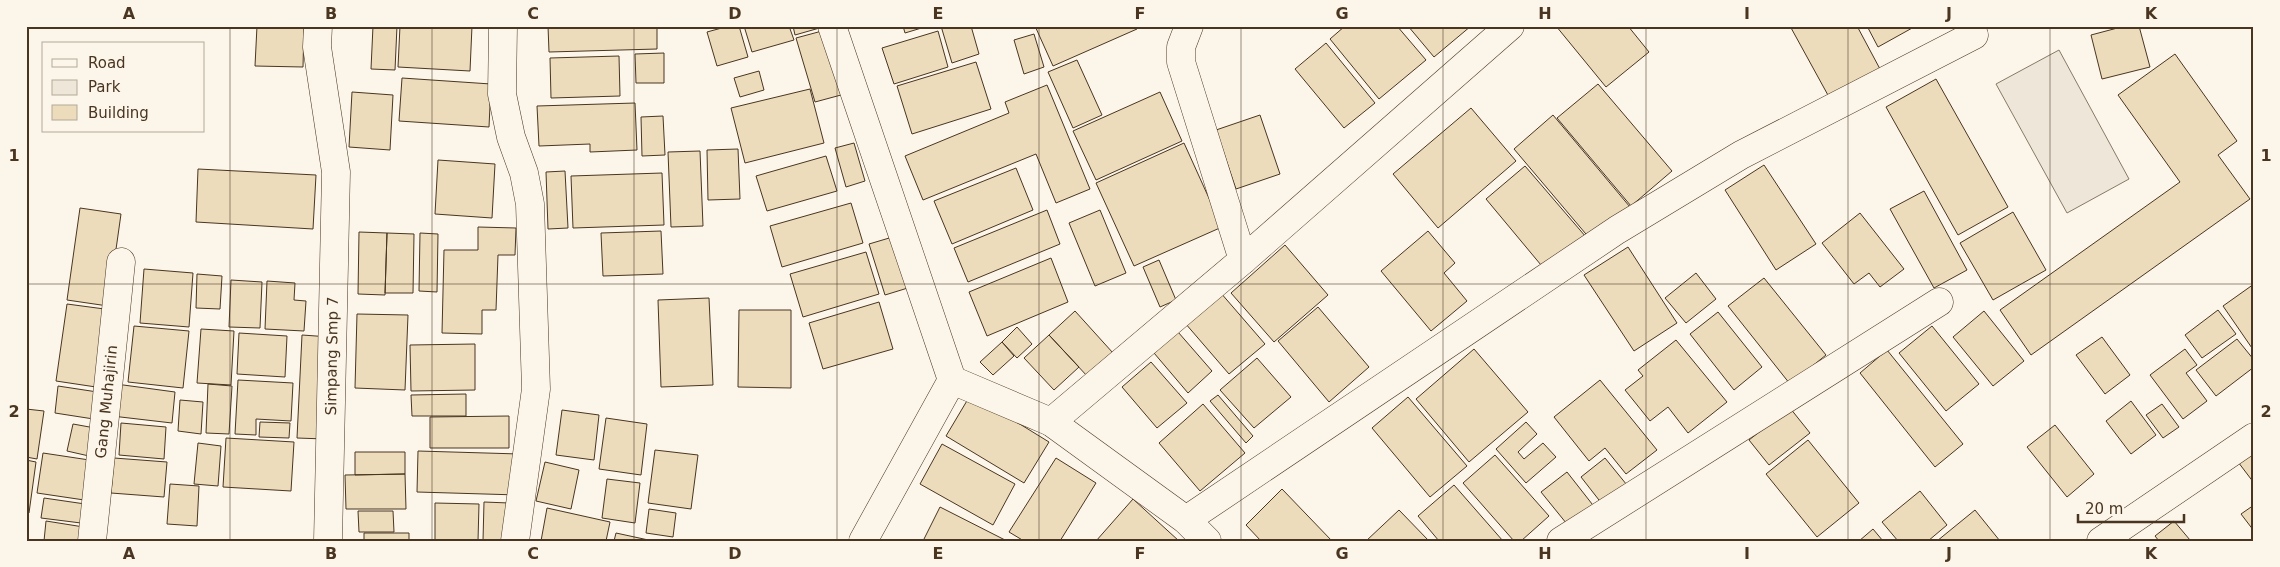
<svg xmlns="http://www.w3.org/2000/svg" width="2280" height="567" viewBox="0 0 2280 567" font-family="'DejaVu Sans',sans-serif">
<rect width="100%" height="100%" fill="#fbf6e9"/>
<path fill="#ede6d9" stroke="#887966" d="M2059,50L2129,179L2067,213L1996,84Z"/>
<path fill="#ecdcbc" stroke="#4a3520" d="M257,26H304L303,67L255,66Z
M373,26H397L395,70L371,69Z
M400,26H472L470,71L398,67Z
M548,26H657V49L549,52Z
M729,26H739L748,57L717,66L707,32Z
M744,26H789L794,40L752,52Z
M793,26H822L823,27L795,35Z
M903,26H928L905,33Z
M941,26H971L979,54L952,63Z
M1035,26H1136L1137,29L1053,66Z
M1345,26H1397L1426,60L1379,99L1330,39Z
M1408,26H1471L1434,57Z
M1556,26H1628L1649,52L1606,87Z
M1790,26H1857L1880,69L1829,97Z
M1867,26H1914V27L1878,47Z
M2125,26H2139L2150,67L2102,79L2091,35Z
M822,31L841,95L815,102L796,38Z
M938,31L948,67L894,84L882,48Z
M1034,34L1044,67L1024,74L1014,40Z
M1326,43L1375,103L1344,128L1295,69Z
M664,53V83H636L635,54Z
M2175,54L2237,141L2218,155L2250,199L2031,355L2000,310L2180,182L2118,95Z
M619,56L620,96L551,98L550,58Z
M1077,60L1102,115L1073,128L1048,72Z
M976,62L991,109L912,134L897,86Z
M759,71L764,90L740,97L734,78Z
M402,78L491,84L489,127L399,121Z
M1936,79L2008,207L1958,235L1886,107Z
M1598,84L1672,171L1631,206L1557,118Z
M1047,85L1090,189L1056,203L1036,154L923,200L905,156L1009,113L1005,102Z
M810,89L824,143L745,163L731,108Z
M352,92L393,95L390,150L349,147Z
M1160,92L1182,141L1096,180L1073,131Z
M635,103L637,150L590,152V144L539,146L537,106Z
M1471,108L1516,161L1438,228L1393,174Z
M1260,115L1280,174L1236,189L1216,130Z
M1553,115L1630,207L1591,240L1514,149Z
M663,116L665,155L642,156L641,117Z
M854,143L865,181L846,187L835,148Z
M1184,143L1222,227L1134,266L1096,183Z
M738,149L740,199L708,200L707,150Z
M700,151L703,226L671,227L668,152Z
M826,156L837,191L767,211L756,176Z
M438,160L495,164L492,218L435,214Z
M1764,165L1816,244L1776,270L1725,190Z
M1525,166L1586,237L1546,271L1486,199Z
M1016,168L1033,210L952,244L934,201Z
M198,169L316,175L313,229L196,222Z
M565,171L568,228L548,229L546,172Z
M662,173L664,225L573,228L571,176Z
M1924,191L1967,270L1934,288L1890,209Z
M851,203L863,243L782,267L770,226Z
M80,208L121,214L108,306L67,300Z
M1047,210L1060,244L968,282L954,248Z
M1100,210L1126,273L1095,286L1069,223Z
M2013,212L2046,270L1993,300L1960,243Z
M1860,213L1904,269L1880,287L1869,273L1854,284L1822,243Z
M478,227L516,228L515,255H498L496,310H482V334L442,333L444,250H478Z
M661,231L663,274L603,276L601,233Z
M1428,231L1455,263L1444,273L1467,301L1431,331L1381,271Z
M359,232L387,233L385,295L358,294Z
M387,233L414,234L413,293H385Z
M420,233L438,234L437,292L419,291Z
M896,236L911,287L885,295L869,244Z
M1285,245L1328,295L1274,342L1231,293Z
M1628,247L1677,323L1634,351L1584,275Z
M866,252L879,294L803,317L790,274Z
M1051,258L1068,302L987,336L969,292Z
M1159,260L1176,300L1160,307L1143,267Z
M144,269L193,273L189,327L140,323Z
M1696,273L1716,299L1686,323L1665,298Z
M197,274L222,276L220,309L196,308Z
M1764,278L1826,355L1790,384L1728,306Z
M231,280L262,282L260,328L229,327Z
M267,281L295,283L294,300L306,301L304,331L265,329Z
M2254,284V351L2223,306Z
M1220,292L1265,344L1229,374L1185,323Z
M709,298L713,385L661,387L658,300Z
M879,302L893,349L823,369L809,323Z
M67,304L112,310L96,387L56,381Z
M1318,307L1369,367L1329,402L1278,341Z
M739,310H791V388L738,387Z
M2218,310L2236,334L2202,358L2185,335Z
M1075,311L1113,353L1088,377L1049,335Z
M1984,311L2024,361L1993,386L1953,337Z
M1718,312L1762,367L1734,390L1690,334Z
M357,314L408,315L405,390L355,388Z
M134,326L189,331L183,388L128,382Z
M1932,326L1979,384L1946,411L1899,353Z
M1017,327L1032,344L1017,358L1002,342Z
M201,329L234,331L231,385L197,383Z
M1178,332L1212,371L1188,393L1154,353Z
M239,333L287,336L285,377L237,374Z
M302,335L330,337L325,439L297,438Z
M1049,335L1079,367L1054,390L1024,358Z
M2102,337L2130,375L2105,394L2076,355Z
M2237,339L2254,360V367L2216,396L2196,370Z
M1676,340L1727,402L1688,433L1668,407L1650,421L1625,390L1643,376L1638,370Z
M1002,342L1014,356L993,375L980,362Z
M475,344V390L411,391L410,345Z
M1474,349L1528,412L1469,462L1416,399Z
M2185,349L2197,365L2186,373L2207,401L2183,419L2150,375Z
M1887,350L1963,444L1935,467L1860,373Z
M1257,358L1291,397L1254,428L1220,390Z
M1151,362L1187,403L1157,428L1122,387Z
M238,380L293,383L291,421L256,419V435L235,434Z
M1600,380L1657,450L1626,474L1605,448L1589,461L1554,417Z
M116,384L175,392L172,423L112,416Z
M208,384L232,386L229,434L206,433Z
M58,386L104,393L100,420L55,413Z
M466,394V416H412L411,395Z
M971,394L1049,442L1024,483L946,436Z
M1218,395L1253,436L1246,443L1210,401Z
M1408,397L1467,466L1430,497L1372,428Z
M180,400L203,402L201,434L178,431Z
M2131,401L2156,435L2131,454L2106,421Z
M1203,404L1245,453L1200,491L1159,443Z
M2162,404L2179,427L2163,438L2146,415Z
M1790,408L1810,433L1769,465L1749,440Z
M26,409L44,411L37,459L26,457Z
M562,410L599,415L594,460L556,455Z
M509,416V448H430V417Z
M606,418L647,424L641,475L599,469Z
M260,422L290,423L289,438L259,437Z
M1526,422L1537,434L1518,452L1524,459L1543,443L1556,457L1526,483L1496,449Z
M121,423L166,427L164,459L119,455Z
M73,424L95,428L89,456L67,451Z
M2055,425L2094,474L2067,497L2027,447Z
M226,438L294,442L291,491L223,487Z
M1808,440L1859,503L1817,537L1766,474Z
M198,443L221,446L218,486L194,484Z
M2254,443V483L2235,458Z
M942,444L1015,484L993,525L920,484Z
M655,450L698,455L691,509L648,503Z
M418,451L519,454L518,495L417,492Z
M355,452H405V474L355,475Z
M43,453L96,461L91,501L37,493Z
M1495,455L1549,516L1521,541H1514L1463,483Z
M114,458L167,462L164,497L111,493Z
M1056,458L1096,483L1060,541H1024L1009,532Z
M1605,458L1631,490L1606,509L1581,477Z
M26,460L36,462L29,513L26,512Z
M545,462L579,470L571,509L536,501Z
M1567,472L1596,509L1571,529L1541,492Z
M405,474L406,509H346L345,475Z
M607,479L640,483L635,523L602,518Z
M170,484L199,486L197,526L167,524Z
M1454,485L1503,541H1439L1418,516Z
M1282,489L1332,541H1261L1246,525Z
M1920,491L1947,525L1928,541H1898L1882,522Z
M44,498L92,505L89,524L41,518Z
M1133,499L1179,541H1096Z
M484,502L509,503V541H483Z
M435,503L479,504L478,541L435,540Z
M2254,505V531L2241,514Z
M940,507L1007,541H923Z
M547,508L610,522L606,541H541Z
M649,509L676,513L673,537L646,533Z
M1399,510L1429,541H1366Z
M1975,510L2000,541H1937Z
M358,511H393L394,532H359Z
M46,521L90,528L88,541H44Z
M2174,521L2190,540V541H2159L2155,536Z
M1873,529L1883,541H1859Z
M364,533H409V541H364Z
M616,533L653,541H614Z"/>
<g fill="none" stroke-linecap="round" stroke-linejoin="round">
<g stroke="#4a3520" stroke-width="29">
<g id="minor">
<path d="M318,26L317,47L336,172L328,541"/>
<path d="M503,26L502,94L511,137L524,173L530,204L536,389L515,541"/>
<path d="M832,26L952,380L863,541"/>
<path d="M1189,26L1181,47V62L1243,260"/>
<path d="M952,380L1051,422L1186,520L1207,541"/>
<path d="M1051,422L1243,260L1510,26"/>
<path d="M1186,520L1617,230L1741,155L1974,35"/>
<path id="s1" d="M92,541L121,262"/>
<path d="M1561,541L1939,302"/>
<path d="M2101,541L2254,437"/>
</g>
</g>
<use href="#minor" stroke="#fbf6e9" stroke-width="28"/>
</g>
<path fill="none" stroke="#4a3520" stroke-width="1" stroke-opacity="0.55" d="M230,26V541M432,26V541M634,26V541M837,26V541M1039,26V541M1241,26V541M1443,26V541M1646,26V541M1848,26V541M2050,26V541M26,284H2254"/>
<g text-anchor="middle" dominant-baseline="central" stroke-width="4" stroke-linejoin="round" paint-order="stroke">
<g font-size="15" fill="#4a3520" stroke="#fbf6e9">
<text transform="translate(332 356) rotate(-89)">Simpang Smp 7</text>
<text stroke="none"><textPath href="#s1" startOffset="140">Gang Muhajirin</textPath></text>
</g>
</g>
<rect width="2280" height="567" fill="none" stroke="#fbf6e9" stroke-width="55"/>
<rect x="42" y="42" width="162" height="90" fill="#fbf6e9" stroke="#b4a999"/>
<rect x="52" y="59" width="25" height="8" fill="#fbf6e9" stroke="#b4a999"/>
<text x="88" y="68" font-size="15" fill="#4a3520">Road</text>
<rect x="52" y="80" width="25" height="15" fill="#ede6d9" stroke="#b4a999"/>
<text x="88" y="92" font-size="15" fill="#4a3520">Park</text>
<rect x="52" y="105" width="25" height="15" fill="#ecdcbc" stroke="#b4a999"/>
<text x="88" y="118" font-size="15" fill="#4a3520">Building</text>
<path d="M2078 514v8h106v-8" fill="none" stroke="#4a3520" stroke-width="2.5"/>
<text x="2085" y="514" font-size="15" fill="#4a3520" stroke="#fbf6e9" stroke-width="4" paint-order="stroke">20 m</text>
<rect x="28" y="28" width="2224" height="512" fill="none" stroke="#4a3520" stroke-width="2"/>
<g font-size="16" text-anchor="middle" font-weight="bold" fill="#4a3520">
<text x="129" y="19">A</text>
<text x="331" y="19">B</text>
<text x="533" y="19">C</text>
<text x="735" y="19">D</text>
<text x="938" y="19">E</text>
<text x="1140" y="19">F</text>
<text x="1342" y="19">G</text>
<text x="1545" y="19">H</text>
<text x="1747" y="19">I</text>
<text x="1949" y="19">J</text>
<text x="2151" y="19">K</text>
<text x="14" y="161">1</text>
<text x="2266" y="161">1</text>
<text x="14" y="417">2</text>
<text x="2266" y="417">2</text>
<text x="129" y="559">A</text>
<text x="331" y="559">B</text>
<text x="533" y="559">C</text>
<text x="735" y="559">D</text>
<text x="938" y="559">E</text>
<text x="1140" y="559">F</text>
<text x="1342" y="559">G</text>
<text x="1545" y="559">H</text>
<text x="1747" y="559">I</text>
<text x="1949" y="559">J</text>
<text x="2151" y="559">K</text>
</g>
</svg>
